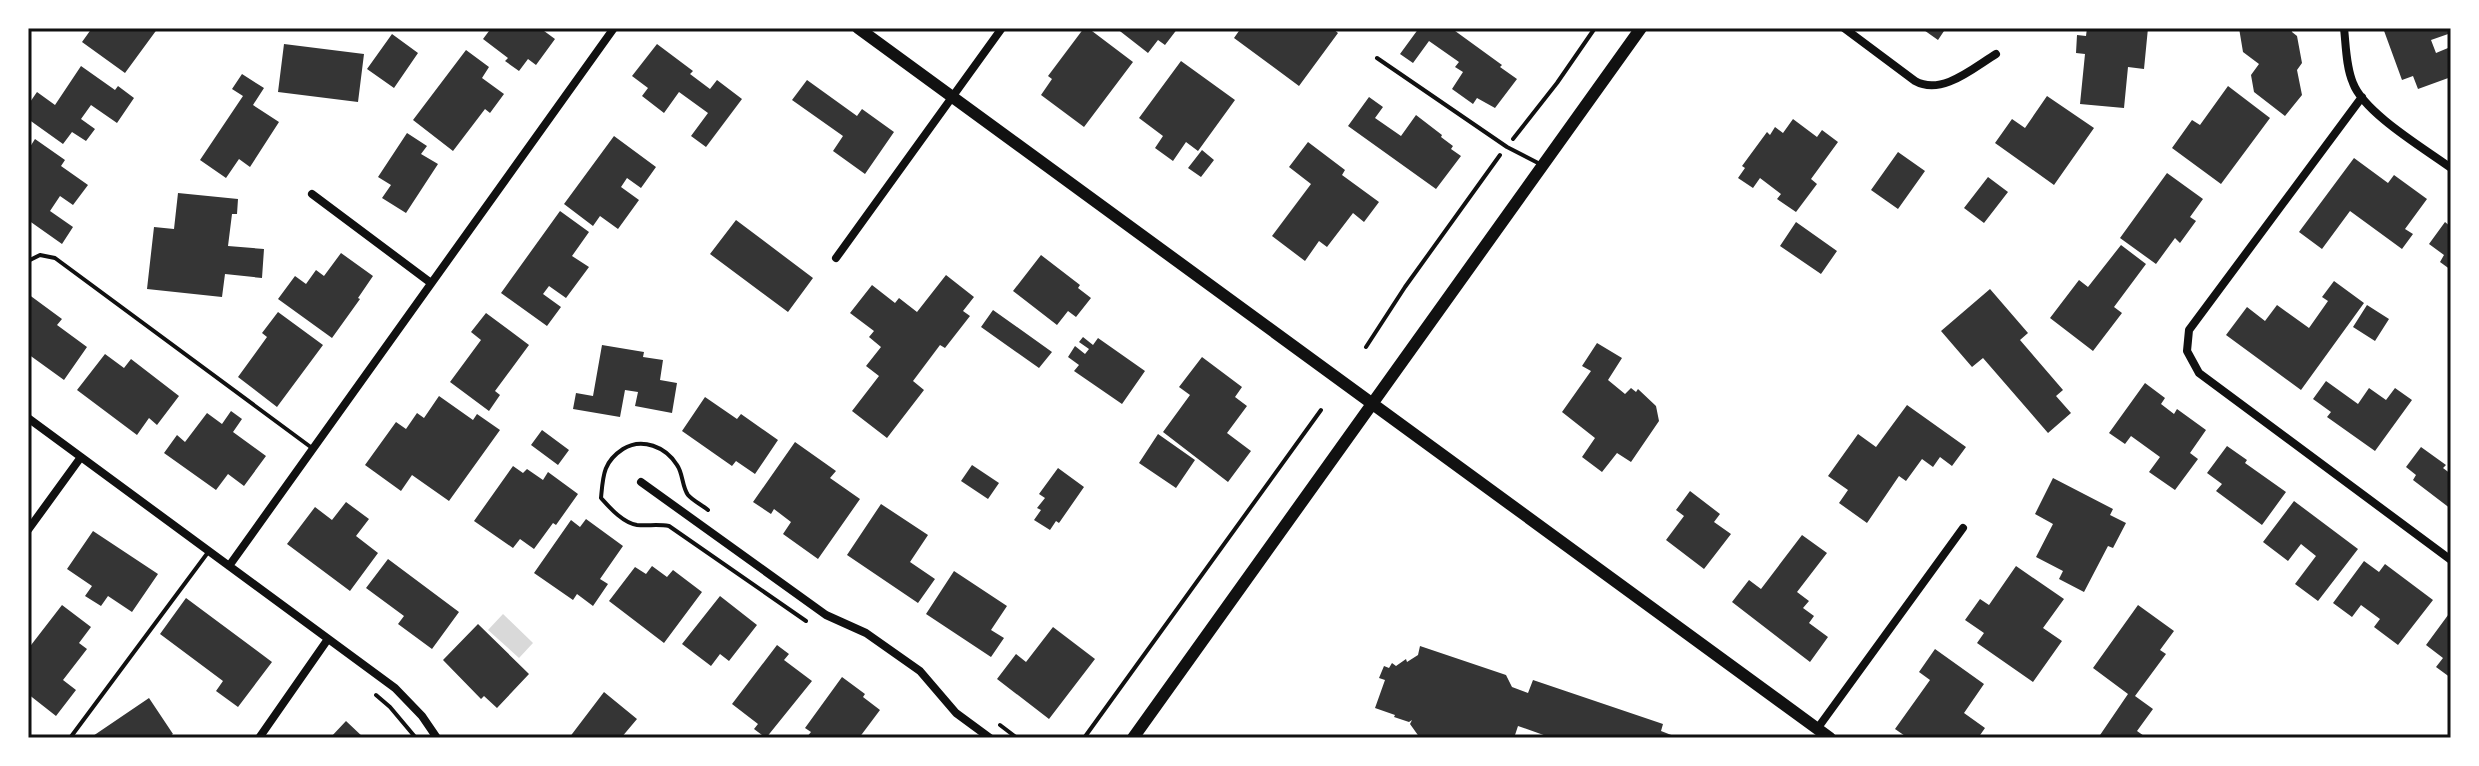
<svg xmlns="http://www.w3.org/2000/svg" width="2479" height="766" viewBox="0 0 2479 766" font-family="Arial,sans-serif">
<rect width="100%" height="100%" fill="#fff"/>
<path fill="#d9d9d9" d="M503,614L533,643L519,658L488,630Z"/>
<path fill="#353535" d="M92,28H158L125,73L82,42Z
M485,28H540L555,39L536,65L528,59L519,71L505,61L508,58L483,39L489,31Z
M1084,28H1088L1133,62L1084,127L1041,95L1052,79L1048,76Z
M1116,28H1178L1165,45L1158,40L1148,53Z
M1241,28H1332L1338,33L1299,86L1234,38Z
M1419,28H1451L1502,65L1500,67L1517,79L1495,108L1477,98L1473,104L1452,89L1463,72L1455,67L1459,62L1429,41L1413,63L1400,54Z
M1921,28H1946L1938,40Z
M2087,28H2148L2144,69L2128,67L2124,108L2080,104L2085,54L2076,53L2077,35L2086,36Z
M2239,28H2291L2292,32L2297,36L2302,63L2297,70L2302,95L2285,116L2254,92L2251,75L2259,64L2243,52Z
M2383,28H2451V33L2431,40L2436,53L2448,48L2451,56V77L2418,89L2413,76L2402,80Z
M392,34L418,53L394,88L367,69Z
M284,44L364,54L358,102L278,92Z
M657,44L693,71L690,74L710,89L717,80L742,99L706,147L691,136L708,113L679,92L664,113L642,96L648,88L632,76Z
M466,50L489,67L482,78L504,94L490,113L485,109L453,151L413,120Z
M1181,61L1235,100L1198,151L1186,142L1173,161L1155,148L1163,136L1139,118Z
M81,66L115,90L118,86L134,98L117,123L91,105L81,119L95,129L86,141L72,132L63,144L28,119V105L37,92L55,105Z
M242,74L264,88L253,105L279,122L250,167L239,159L226,178L200,160L243,96L232,89Z
M807,80L857,116L862,109L894,132L865,174L833,151L843,136L792,100Z
M2228,86L2270,118L2221,184L2172,148L2192,120L2200,125Z
M2047,96L2094,128L2054,185L1995,143L2012,119L2025,128Z
M1369,97L1383,107L1375,118L1401,136L1416,115L1442,135L1441,137L1453,146L1451,149L1461,156L1436,189L1348,126Z
M1793,119L1817,137L1822,130L1838,142L1811,179L1817,184L1796,212L1777,199L1781,194L1760,178L1753,188L1738,178L1745,168L1742,166L1767,132L1770,135L1775,127L1783,133Z
M407,133L427,146L421,154L438,164L406,213L382,198L391,185L378,177Z
M614,136L656,167L641,188L627,178L621,187L639,200L618,229L600,216L593,226L564,204Z
M35,139L65,160L61,166L88,185L73,205L60,196L50,211L73,227L62,244L28,220V150Z
M1308,142L1345,170L1342,175L1379,202L1364,222L1353,213L1327,247L1319,241L1305,261L1272,236L1311,184L1289,167Z
M1202,150L1214,160L1201,177L1188,168Z
M1898,152L1925,171L1898,209L1871,190Z
M2354,158L2388,183L2394,175L2427,199L2405,229L2413,234L2402,249L2350,211L2322,249L2299,232Z
M2167,173L2203,199L2190,217L2196,221L2180,243L2175,238L2156,264L2120,238Z
M1988,177L2008,192L1984,223L1964,208Z
M178,193L238,199L237,214H232L228,246L264,249L262,278L225,274L222,297L147,289L154,227L174,229Z
M560,211L589,232L572,256L589,267L566,298L549,286L543,294L561,307L547,326L501,293Z
M736,220L813,278L788,312L710,254Z
M1796,222L1837,251L1821,274L1780,246Z
M2445,222L2451,227V270L2440,262L2444,255L2429,244Z
M2121,245L2146,264L2114,307L2122,313L2093,351L2050,318L2079,280L2088,287Z
M341,253L373,276L358,298L360,299L332,338L278,299L295,276L306,284L316,270L324,276Z
M1041,255L1080,285L1078,288L1091,298L1076,317L1068,311L1057,325L1013,291Z
M946,275L974,297L963,311L970,316L945,348L940,345L913,381L924,390L887,438L852,411L879,376L866,366L881,347L869,337L874,331L850,313L872,285L895,303L899,298L917,312Z
M2334,281L2364,303L2301,390L2226,335L2247,307L2265,321L2277,305L2309,328L2328,301L2322,297Z
M1990,289L2028,333L2020,340L2063,390L2056,396L2071,413L2048,433L1983,358L1972,367L1941,331Z
M28,294L62,319L57,325L87,347L64,380L28,354Z
M2367,305L2389,319L2375,341L2353,327Z
M993,310L1052,352L1039,368L981,327Z
M278,312L323,345L277,407L238,377L267,337L262,333Z
M486,313L529,345L495,391L500,395L489,411L450,382L481,340L471,332Z
M1083,337L1093,345L1098,338L1145,371L1122,404L1074,371L1079,365L1068,357L1075,346L1085,354L1089,349L1079,342Z
M1597,343L1622,358L1608,380L1625,394L1631,388L1636,392L1638,389L1656,406L1659,421L1631,462L1617,453L1602,472L1582,457L1595,438L1562,412L1591,371L1582,366Z
M602,345L644,352L643,357L663,360L660,380L677,383L672,413L635,406L638,392L625,390L620,417L573,409L576,393L593,396Z
M105,354L124,368L131,359L179,396L157,425L149,418L137,435L77,390Z
M1202,357L1242,387L1235,397L1247,406L1227,433L1251,451L1228,482L1163,432L1190,395L1179,387Z
M2326,381L2358,404L2369,388L2386,400L2395,388L2412,400L2375,451L2327,417L2331,412L2313,399Z
M2145,383L2165,398L2161,404L2174,414L2177,409L2206,430L2190,453L2198,459L2175,490L2149,472L2160,457L2131,436L2125,444L2109,433Z
M439,396L473,420L477,414L500,430L449,501L412,475L401,491L365,465L396,422L406,429L417,413L424,418Z
M705,397L737,419L741,414L778,440L755,474L736,461L732,466L682,431Z
M1907,405L1966,447L1952,466L1940,457L1933,467L1922,459L1906,481L1899,476L1867,523L1839,503L1848,490L1828,476L1858,434L1876,447Z
M231,411L242,419L233,432L266,456L244,486L228,474L216,490L164,453L177,435L185,442L207,413L222,424Z
M542,430L569,450L558,465L531,445Z
M1158,434L1195,460L1176,488L1139,463Z
M795,442L836,471L830,478L860,499L818,559L783,534L791,522L774,509L771,514L753,502Z
M2227,446L2247,460L2245,463L2286,492L2262,525L2216,491L2222,484L2207,473Z
M2421,447L2446,465L2443,468L2451,474V509L2413,480L2416,475L2406,467Z
M972,465L999,483L988,499L961,481Z
M513,466L523,473L527,469L543,480L548,472L578,494L556,525L553,523L534,549L520,539L513,548L474,521Z
M1058,468L1084,487L1059,523L1056,521L1050,530L1034,520L1041,510L1037,508L1045,498L1039,494Z
M2053,478L2113,509L2110,515L2126,523L2113,548L2108,546L2084,592L2059,579L2063,571L2036,557L2053,524L2035,514Z
M1690,491L1720,514L1714,522L1731,534L1704,569L1666,540L1684,516L1676,510Z
M2294,501L2358,549L2318,601L2295,584L2316,556L2301,544L2288,561L2263,542Z
M346,502L369,519L356,536L378,553L350,591L287,544L315,507L332,520Z
M881,504L928,535L910,562L935,579L918,603L847,555Z
M586,519L623,546L600,579L608,584L593,606L577,594L573,600L534,573L571,520L580,527Z
M93,531L158,574L132,612L108,596L101,606L85,596L92,586L67,569Z
M1802,535L1827,553L1797,592L1809,601L1803,608L1814,616L1809,623L1828,637L1810,662L1732,602L1749,580L1761,589Z
M388,559L459,612L432,649L398,624L404,616L366,588Z
M2364,561L2379,572L2385,564L2433,600L2398,645L2374,627L2380,619L2361,605L2352,617L2333,603Z
M652,566L667,577L673,570L702,592L664,643L609,601L635,567L646,574Z
M2016,566L2064,599L2043,628L2062,641L2033,682L1977,643L1984,633L1965,620L1980,599L1989,605Z
M954,571L1007,606L991,630L1004,638L991,657L926,614Z
M720,596L757,625L729,661L720,654L711,666L682,644Z
M186,598L272,662L238,707L216,691L223,681L160,634Z
M62,605L91,627L79,643L87,649L63,680L76,690L56,716L28,694V649Z
M2138,605L2174,631L2160,650L2166,654L2135,696L2153,709L2137,731L2147,738H2098L2128,694L2093,668Z
M2451,611V678L2436,667L2443,658L2426,645Z
M478,624L529,674L497,708L484,696L481,699L443,660Z
M1053,627L1095,659L1049,719L997,679L1016,654L1026,662Z
M777,645L789,654L784,660L812,681L766,738L754,729L758,724L732,704Z
M1420,646L1506,675L1512,687L1528,693L1533,680L1663,724L1661,731L1679,738H1552L1518,726L1514,738H1420L1410,724L1412,720L1409,722L1394,717L1395,715L1375,708L1385,680L1379,678L1384,666L1389,668L1392,663L1396,666L1406,659L1407,662L1418,655Z
M1935,649L1984,684L1964,713L1985,728L1978,738H1908L1895,729L1930,680L1919,672Z
M842,677L865,694L863,697L880,710L859,738H806L811,732L805,728Z
M604,692L637,719L621,738H569Z
M149,698L173,734L167,738H90Z
M346,721L364,738H330Z"/>
<g fill="none" stroke-linecap="round" stroke-linejoin="round">
<path stroke="#111" stroke-width="4" d="M1513,139L1557,83L1595,28
M1366,347L1405,287L1500,155
M708,510C702,505 692,500 688,495C682,487 683,473 677,465C666,447 642,437 623,449C603,462 603,476 601,498C610,508 623,523 637,525C648,526 658,524 669,526L806,621
M376,695L390,707L416,738
M1000,725L1017,738
M1084,738L1321,410"/>
<path stroke="#111" stroke-width="4" d="M1377,58L1507,147L1540,164
M28,261L40,255L55,258L312,448
M70,738L209,551"/>
<path stroke="#111" stroke-width="8" d="M1844,28L1915,81C1942,96 1973,68 1996,54
M2344,28C2346,46 2346,67 2353,83C2364,113 2425,149 2451,168
M2362,97L2189,330L2187,351L2199,373L2451,560
M312,194L431,283
M836,258L1002,28
M28,418L395,688L422,716L437,738
M641,482L826,615L866,633L920,671L956,713L990,738
M28,530L81,457
M229,566L614,28
M1817,729L1963,528
M259,738L328,639"/>
<path stroke="#111" stroke-width="12" d="M858,28L1830,738
M1133,738L1641,28"/>
</g>
<rect width="2479" height="766" fill="none" stroke="#ffffff" stroke-width="60"/>
<rect x="30" y="30" width="2419" height="706" fill="none" stroke="#111" stroke-width="3"/>
</svg>
